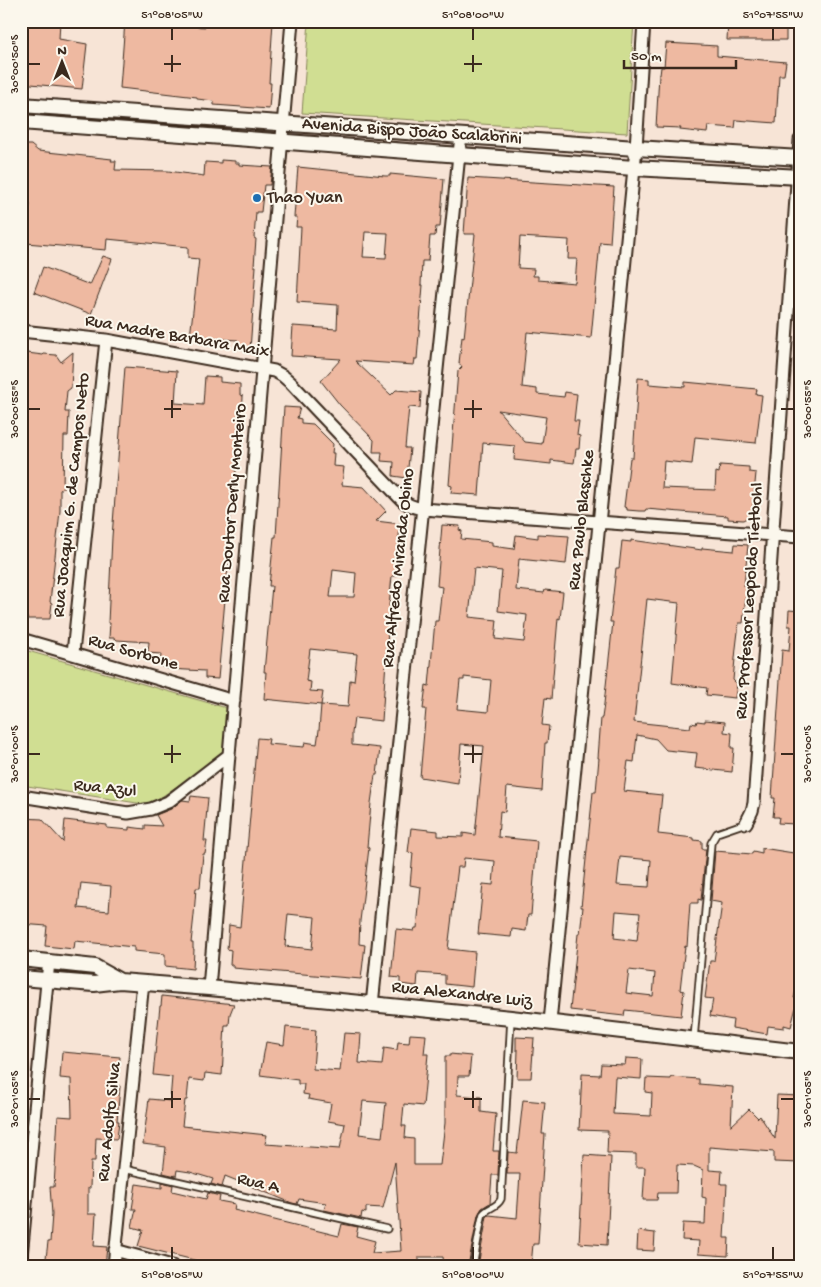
<svg xmlns="http://www.w3.org/2000/svg" width="821" height="1287" viewBox="0 0 821 1287" font-family="'Gochi Hand',sans-serif">
<rect width="100%" height="100%" fill="#f7e4d6"/>
<filter id="ink" filterUnits="userSpaceOnUse"><feTurbulence type="fractalNoise" baseFrequency=".02" numOctaves="2"/><feDisplacementMap in="SourceGraphic" scale="10" xChannelSelector="R" yChannelSelector="G"/><feConvolveMatrix kernelMatrix="1 2 1 2 8 2 1 2 1" color-interpolation-filters="sRGB"/></filter>
<g filter="url(#ink)">
<path fill="#d0de92" stroke="#868458" d="M309,21H634L627,133L302,113Z
M21,649L230,709L226,752L150,805L21,785Z"/>
<path fill="#eeb9a1" stroke="#3b2a1e" fill-rule="evenodd" d="M21,21H60L59,39L87,44L82,89L21,83Z
M125,21H188L187,26L205,27L212,21H273L269,83H271L269,109L214,105V101L197,99V97L120,88Z
M744,21H786V40H727L728,22L744,23Z
M666,43L717,46V56L786,62L784,75H779L776,123L736,120L735,128L708,126L707,133L680,130L681,128L656,127L659,75H660L661,67H664Z
M21,145H31L38,151L112,159L111,161H116L115,170L168,171L204,176L205,162L221,163V160L235,161V163H239V165L272,167L270,185H264L261,212H256L254,238L256,239L254,266H256L250,350L238,349V340L190,337L199,259L188,258V247L107,239L106,250L26,243L30,203L23,202L24,196L21,195Z
M298,167L385,176H390V174L444,179L440,227H436L435,236H430L428,261H422L421,285H423L417,359H415L414,365L355,361L391,395L396,390L421,392L420,408L409,407L405,448H410L407,478L393,476L394,462L381,461L382,452H373L374,440L340,405L321,381L341,359L291,356L293,326L337,329L338,305L297,302L301,227H296L297,217H294ZM365,232L388,233L386,258L363,257Z
M468,178L614,187L610,243L600,242L591,338L527,332L522,387L537,389V394L564,397L565,392L577,394L574,421H579L577,435L580,436L579,449H576L574,463L551,460V464L514,460L515,446L483,443L479,495L451,493L452,486L449,485L458,371L462,367L459,363L462,337L464,338L475,234H464ZM520,237L569,240L568,259H577L575,283L538,280V276H533L534,269L518,268ZM498,410L546,417L542,444L525,442Z
M103,256L112,259L91,314L34,292L43,267L90,285Z
M73,352L71,388L67,391L65,412H69L68,436H64L63,488L60,490V511L50,602L52,603L50,619H27V617L21,616V357L27,353L43,355L44,354L56,355L61,362Z
M125,367L177,371L175,403L203,405L205,376L220,377V382L240,384V395L243,396L242,424H240L233,505H230L229,554L218,679L205,678V671L169,669L160,666L161,654L148,653L149,642L117,640L115,638H109L110,623H108L112,537Z
M638,378L649,379V384L685,387V382L757,389L756,394L762,395L756,443L695,437L692,464L664,461L662,488L715,490L716,472L719,473L720,465L749,467V472L756,473L752,515L743,520L728,519V516L646,509L645,511H639L627,510V508L624,507L630,458H633Z
M284,407L300,408L297,418L301,419V423L313,424L333,444L332,453H334L333,466L344,467L342,485L364,487L386,511L376,521L400,524L396,576H392L389,606L394,607L391,630H388L382,721L354,718L352,733V745L380,748L377,775H375L371,803L367,847L369,848L360,921L359,944L365,945L361,979L233,968V965H230L231,950L227,949L229,925L240,927L257,738L269,739L268,744L304,747L305,742L317,744L319,730L321,705L264,699L266,672H264L272,586H269L274,537H276ZM333,570L356,573L354,597H330ZM310,649L357,654L354,681L350,680L348,707L321,705L323,692L310,691L311,682L306,681ZM288,914L315,917L312,949L285,946Z
M442,525L460,526L459,530L462,531L461,539L492,542V546L514,549L516,535L538,538V534L569,536L566,564L519,559L516,590L544,593L545,590L563,592L560,619L558,618L551,699L545,698L542,725L549,726L547,743H545L542,791L507,787L505,812L500,811L498,837L537,841L531,915H528L526,931L512,929L511,937L478,934L483,884L493,885L495,861L464,858L463,867H458L448,949L475,952L472,987L445,984V975L418,973L417,986L400,984V978L391,977L396,929L414,931L415,928H417L421,887L410,885L413,853L408,852L411,828L438,831V836L463,837V833L475,835L484,746L461,744L458,783L420,777L426,709H423L426,685L429,686L435,621H438L442,587L437,586ZM474,568L502,571L498,611L527,615L524,642L495,639L497,620L469,617ZM464,677L491,680L488,712L457,709L460,680H464Z
M631,540L702,550V548L734,551L735,544L748,545L744,586H747L743,623H739L736,648L733,680L737,684L735,698L706,695L707,688L672,683L679,603L647,599L634,722L690,728L691,723L696,724L697,721L705,722V720L725,722L724,732L732,733L731,748H734L732,772L695,768L697,753L666,750L656,739L637,735L634,762L628,761L624,791L662,795L658,834L694,838V840L702,841V849H706L701,900L698,899V903H690L687,947L685,946L680,990L684,991L681,1016L625,1010L624,1016L570,1010L578,934H580L583,907H581L593,792H596L599,758H598L601,718H602L604,704L613,622H610L616,568H619L622,541L631,542ZM620,857L651,860L649,887L617,885ZM616,911L640,913L637,941L614,938ZM629,970L655,973L653,996L626,993Z
M789,610L800,611V805L799,819H795V824L778,823L779,817H773L775,798H772L782,650L789,651L791,626H788Z
M191,796L208,798L204,841H207L205,854H203L200,888H196L194,915L191,943H193V949H194L193,969L165,966V954L134,951V947L75,941L74,949L45,946L47,926L21,924V818L42,819L63,842L65,820L107,825V828L129,830V827L145,829V825L162,826L156,815L171,809L182,800L190,801ZM81,883L111,886L109,911L78,908Z
M762,848L800,854V974L794,998L798,999L791,1027L784,1025V1028L768,1026L767,1034L732,1028L733,1020L710,1016L713,999L705,998L710,961H714L722,903L711,901L715,851L752,854L753,851L762,853Z
M162,996L234,1004L230,1014L229,1025H225L222,1075L205,1073L204,1081L189,1079L187,1100H185L182,1126L267,1135L265,1144L340,1149L345,1124L328,1121L331,1103L308,1099L309,1095L303,1094L304,1084H298V1080L260,1075L266,1042L284,1045L286,1027L316,1030L313,1069L340,1071L344,1033L361,1034L359,1063L382,1065L384,1048L397,1050L398,1042L409,1043L410,1034L426,1035L424,1054H428L423,1106L404,1104L402,1126H406L405,1138L414,1139V1165H440L445,1123V1056H450V1054L471,1056L469,1076H458L457,1095L481,1097V1112L496,1114L493,1151H499L498,1175H492L490,1203L482,1208L478,1215L468,1266H444L443,1257H419V1266H218L138,1246L143,1230L132,1227L136,1209H132L136,1184L162,1188V1182L173,1185L172,1191L206,1199L208,1193L220,1196L219,1201L235,1204L234,1210L339,1236L342,1224L358,1227L356,1236L375,1241L372,1253L401,1251L395,1162L383,1208L366,1207V1213L362,1212L361,1218L324,1210L326,1203L299,1199L297,1204L292,1203L225,1176L222,1187L211,1184L213,1179L190,1172L177,1170L176,1176L163,1173L166,1147L143,1144L149,1099L170,1101L172,1077L153,1075L160,1006H161ZM363,1101L386,1103L382,1137L359,1134Z
M516,1037L534,1038L531,1078H517L518,1050H516Z
M62,1052L120,1057L117,1086H120L117,1121H119L117,1139L96,1138L95,1161H91L90,1188H88V1214H96L94,1246L107,1247L105,1266H45L48,1242H50L52,1214L50,1187H54L58,1116L72,1117L71,1079L60,1078Z
M626,1058L642,1059L641,1079L615,1077L613,1114L651,1116L652,1093L645,1092L646,1078L671,1079V1077L699,1079V1084L733,1087L731,1126L749,1109L758,1118L760,1116L775,1139L777,1095L800,1096V1163L774,1162V1152L709,1147V1170L722,1171L721,1184H727L724,1238H729L728,1256L698,1254L699,1241L682,1240L683,1223L705,1224L706,1198L702,1197L703,1170L694,1166L677,1165L676,1193H658L657,1200H643L645,1167H636V1154L607,1153L608,1131L579,1130L582,1074L600,1075L601,1064L625,1065Z
M523,1100L545,1102L542,1134H545L538,1244H533L531,1266L511,1264V1266H478L487,1216L489,1215L517,1218L520,1174H507L508,1152L517,1153Z
M584,1155L611,1157L607,1245L579,1243Z
M638,1231L655,1233L654,1251L637,1250Z"/>
<g fill="none" stroke-linecap="round" stroke-linejoin="round">
<g stroke="#3b2a1e" stroke-width="9">
<path id="service" d="M694,1039L711,843L717,833L746,823
M124,1169L387,1229
M473,1266C475,1258 481,1217 483,1214C488,1207 497,1208 501,1199L511,1018"/>
</g>
<g stroke="#3b2a1e" stroke-width="15">
<path id="minor" d="M21,331L106,340L274,371L283,376L291,383L399,497C406,505 413,507 423,509L800,537
M21,639L234,701
M73,653L106,340
M21,796L128,813L151,809L168,802L229,755
M746,823L752,811L754,803L800,140
M209,988L292,21
M372,1005L461,135
M550,1022L636,148L644,21
M115,1250L172,1266
M21,1257L49,961
M114,1266L143,982"/>
</g>
<g stroke="#3b2a1e" stroke-width="18">
<path id="tertiary" d="M21,105L636,148L800,158
M21,122L634,168L800,177
M21,959L95,967L120,981
M21,978L94,984L120,981L209,988L511,1018L800,1052"/>
</g>
<use href="#service" stroke="#fbf7ec" stroke-width="5.5"/>
<use href="#minor" stroke="#fbf7ec" stroke-width="11"/>
<use href="#tertiary" stroke="#fbf7ec" stroke-width="14"/>
</g>
</g>
<path fill="none" stroke="#3b2a1e" stroke-width="2" d="M172,28V40M473,28V40M773,28V40M172,55V72M473,55V72M28,64H40M164,64H181M464,64H482M172,400V418M473,400V418M28,409H40M164,409H181M464,409H482M781,409H794M172,745V763M473,745V763M28,754H40M164,754H181M464,754H482M781,754H794M172,1091V1108M473,1091V1108M28,1099H40M164,1099H181M464,1099H482M781,1099H794M172,1247V1260M473,1247V1260M773,1247V1260"/>
<circle fill="#1f6fb2" stroke="#fbf7ec" stroke-width="2" cx="257" cy="198" r="5"/>
<g text-anchor="middle" dominant-baseline="central" stroke-width="4" stroke-linejoin="round" paint-order="stroke">
<g font-size="18" fill="#3b2a1e" stroke="#fbf7ec">
<text transform="translate(412 132) rotate(4)">Avenida Bispo João Scalabrini</text>
<text transform="translate(177 337) rotate(10)">Rua Madre Barbara Maix</text>
<text transform="translate(72 495) rotate(-84)">Rua Joaquim G. de Campos Neto</text>
<text transform="translate(233 503) rotate(-85)">Rua Doutor Derly Monteiro</text>
<text transform="translate(582 520) rotate(-84)">Rua Paulo Blaschke</text>
<text transform="translate(399 568) rotate(-84)">Rua Alfredo Miranda Obino</text>
<text transform="translate(750 601) rotate(-86)">Rua Professor Leopoldo Tietbohl</text>
<text transform="translate(133 653) rotate(16)">Rua Sorbone</text>
<text transform="translate(105 789) rotate(6)">Rua Azul</text>
<text transform="translate(462 995) rotate(6)">Rua Alexandre Luiz</text>
<text transform="translate(110 1122) rotate(-84)">Rua Adolfo Silva</text>
<text transform="translate(258 1184) rotate(13)">Rua A</text>
</g>
<g font-size="18" fill="#3b2a1e" stroke="#fbf7ec" text-anchor="start">
<text x="267" y="198">Thao Yuan</text>
</g>
</g>
<rect width="821" height="1287" fill="none" stroke="#fbf7ec" stroke-width="55"/>
<g transform="translate(62 62)" stroke="#fbf7ec" stroke-width="4" paint-order="stroke">
<path d="M0-4L9 19L0 12L-9 19Z" fill="#3b2a1e"/>
<text y="-8" font-size="14" font-weight="bold" text-anchor="middle" fill="#3b2a1e">N</text>
</g>
<path d="M624 60v8h112v-8" fill="none" stroke="#3b2a1e" stroke-width="2.5"/>
<text x="631" y="60" font-size="15" fill="#3b2a1e" stroke="#fbf7ec" stroke-width="4" paint-order="stroke">50 m</text>
<rect x="28" y="28" width="766" height="1232" fill="none" stroke="#3b2a1e" stroke-width="2"/>
<g font-size="12" text-anchor="middle" fill="#3b2a1e">
<text x="172" y="18">51°08'05"W</text>
<text x="473" y="18">51°08'00"W</text>
<text x="773" y="18">51°07'55"W</text>
<text transform="translate(14 64) rotate(-90)" y="4">30°00'50"S</text>
<text transform="translate(14 409) rotate(-90)" y="4">30°00'55"S</text>
<text transform="translate(807 409) rotate(-90)" y="4">30°00'55"S</text>
<text transform="translate(14 754) rotate(-90)" y="4">30°01'00"S</text>
<text transform="translate(807 754) rotate(-90)" y="4">30°01'00"S</text>
<text transform="translate(14 1099) rotate(-90)" y="4">30°01'05"S</text>
<text transform="translate(807 1099) rotate(-90)" y="4">30°01'05"S</text>
<text x="172" y="1278">51°08'05"W</text>
<text x="473" y="1278">51°08'00"W</text>
<text x="773" y="1278">51°07'55"W</text>
</g>
</svg>
